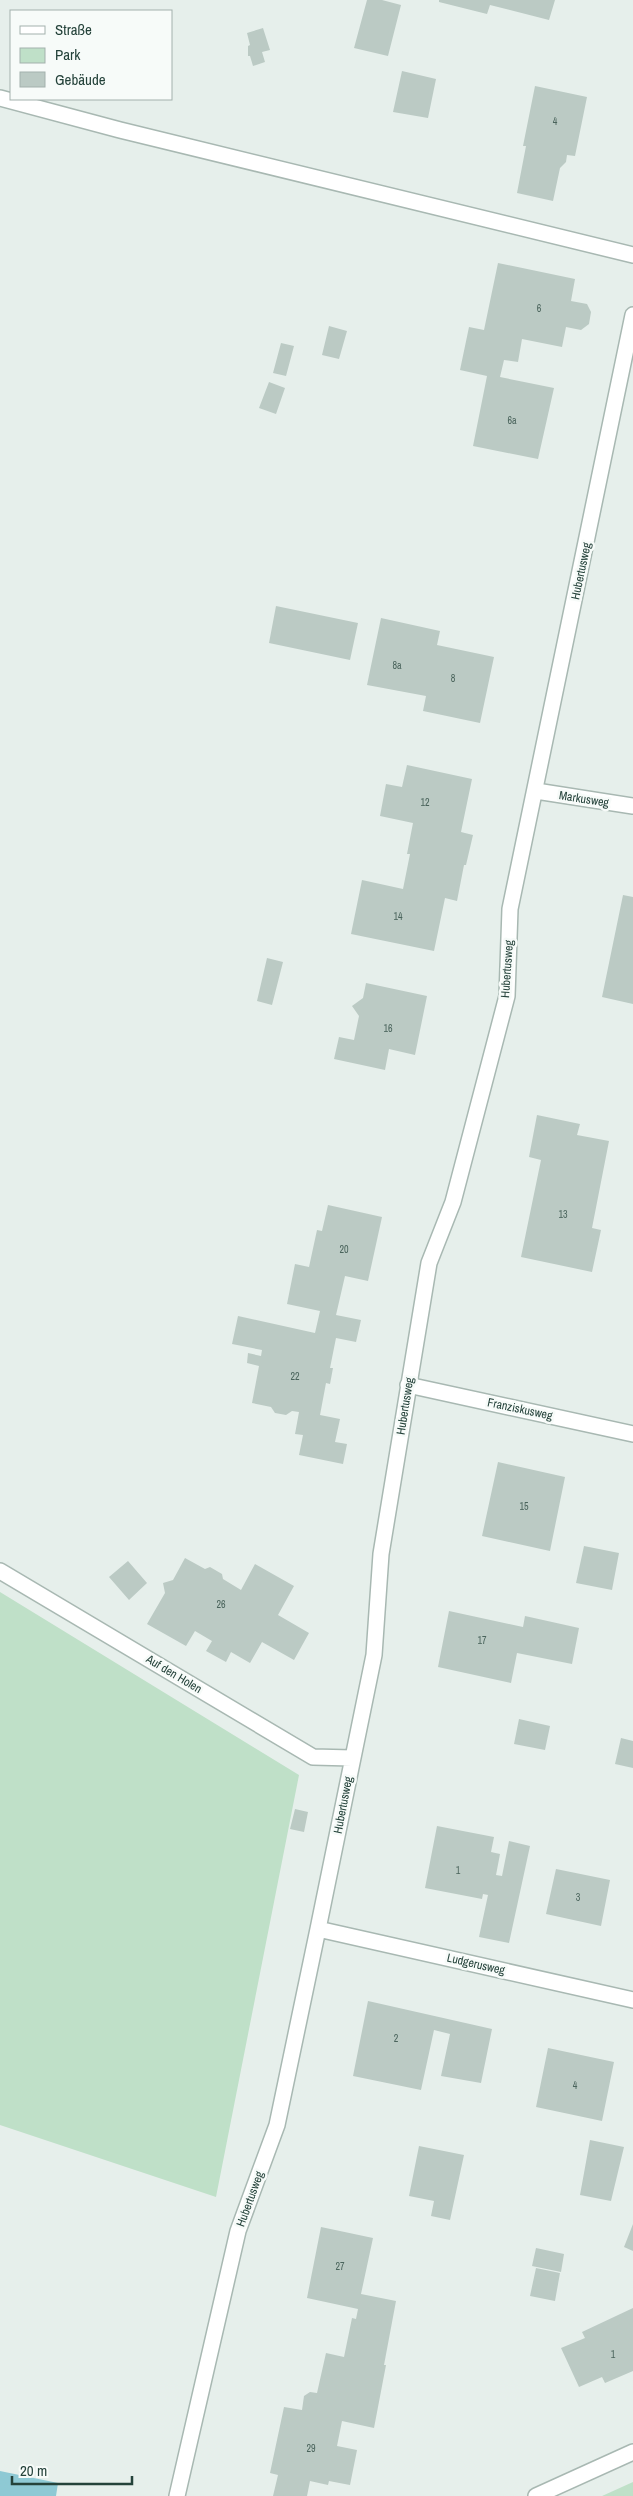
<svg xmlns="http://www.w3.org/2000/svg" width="633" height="2496" viewBox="0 0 633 2496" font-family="'Archivo Narrow',sans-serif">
<rect width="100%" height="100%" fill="#e6efeb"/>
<path fill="#bfe0c8" d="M0,1592L299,1775L216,2197L0,2125Z
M633,2482V2496H602Z"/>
<path fill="#8ec9d4" d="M0,2471L58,2483L56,2496H0Z"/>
<path fill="#bbcac4" d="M367,0H382L401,5L388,56L354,48Z
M439,0H555L549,20L490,5L487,14L439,2Z
M263,28L270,50L262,52L265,62L253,66L250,56H248V46L250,45L247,33Z
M402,71L436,79L428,118L393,112Z
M535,86L587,97L575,156L567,155L566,162L560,168L553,201L517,193L526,146H523Z
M498,263L575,279L571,301L587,304L591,312L589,324L581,330L566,327L562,347L522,339L518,362L504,360L500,377L554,388L538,459L473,446L487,376L460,370L469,327L484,330Z
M329,326L347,331L339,359L322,355Z
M281,343L294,346L286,376L273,373Z
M269,382L285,388L276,414L259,408Z
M276,606L358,623L350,660L269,643Z
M381,618L440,631L437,645L494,657L480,723L423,711L426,696L367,685Z
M407,765L472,779L461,832L473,835L466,865H464L457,901L445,898L434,951L351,934L362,880L403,889L410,854H407L413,823L380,816L386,784L402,787Z
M623,895L633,897V1004L602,997Z
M267,958L283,962L272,1005L257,1001Z
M366,983L427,996L415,1055L389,1049L385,1070L334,1059L339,1037L354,1040L359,1016L352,1006L363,998Z
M537,1115L580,1124L577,1135L609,1141L592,1228L601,1230L592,1272L521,1257L541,1160L529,1157Z
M328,1205L382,1217L368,1281L345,1276L336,1315L361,1320L356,1342L336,1338L330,1368H333L330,1384L326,1383L320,1415L340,1419L335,1442L347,1444L343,1464L299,1455L303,1435L295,1434L299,1412L292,1411L286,1415L275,1413L271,1407L252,1403L259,1366L247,1363L248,1353L261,1356L262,1350L232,1344L238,1316L315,1333L320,1311L287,1304L295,1264L309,1267L317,1230L322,1231Z
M498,1462L565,1477L550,1551L482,1536Z
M584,1546L619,1553L612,1590L576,1583Z
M185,1558L205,1569L210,1567L222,1574L223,1579L241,1590L255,1564L294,1586L278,1615L309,1633L294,1660L262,1642L250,1663L231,1652L226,1662L206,1651L212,1641L195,1631L186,1646L147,1624L165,1593L163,1583L173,1580Z
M128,1561L147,1583L129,1600L109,1577Z
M449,1611L523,1627L525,1616L579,1628L572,1664L517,1653L511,1683L438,1667Z
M519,1719L550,1726L545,1750L514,1744Z
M621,1738L633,1741V1768L615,1764Z
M295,1809L308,1812L304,1832L290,1829Z
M437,1826L494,1837L491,1852L500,1854L496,1875L502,1876L509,1841L530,1846L509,1943L479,1937L488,1895L483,1894L482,1899L425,1888Z
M556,1869L610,1880L601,1926L546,1914Z
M368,2001L492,2029L481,2083L441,2076L450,2034L434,2030L421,2090L353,2076Z
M548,2048L614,2062L602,2121L536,2107Z
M590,2140L624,2147L611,2201L580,2195Z
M419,2146L464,2155L450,2220L431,2216L434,2201L409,2196Z
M633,2224V2251L624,2247Z
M321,2227L373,2238L361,2294L396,2301L384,2365H386L374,2428L342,2421L337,2446L357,2450L350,2485L329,2481L328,2485L310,2481L307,2496H273L278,2475L270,2473L284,2407L302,2410L304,2396L310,2392L317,2393L326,2353L344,2357L352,2318L356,2319L358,2309L307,2298Z
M536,2248L564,2254L561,2272L532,2266Z
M536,2268L560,2273L555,2301L530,2296Z
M633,2308V2371L605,2383L602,2377L579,2387L561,2348L585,2338L582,2332Z"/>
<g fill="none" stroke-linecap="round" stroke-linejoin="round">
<g stroke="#a8b8b2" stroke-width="18">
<path id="service" d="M0,98L120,130L633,255"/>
</g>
<g stroke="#a8b8b2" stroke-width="18">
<path id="minor" d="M536,791L633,806
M408,1385L633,1434
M0,1571L313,1757L352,1758
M318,1929L633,2000
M177,2496L238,2231L277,2125L318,1929L374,1655L381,1554L429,1263L453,1202L507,996L510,909L633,315
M536,2496L633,2452"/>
</g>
<use href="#service" stroke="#fff" stroke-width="15"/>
<use href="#minor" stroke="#fff" stroke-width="15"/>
</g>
<g text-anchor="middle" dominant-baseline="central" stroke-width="5" stroke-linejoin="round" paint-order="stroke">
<g font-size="10" fill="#4a645c">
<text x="555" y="121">4</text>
<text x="539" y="308">6</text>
<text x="512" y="420">6a</text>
<text x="397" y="665">8a</text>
<text x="453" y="678">8</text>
<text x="425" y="802">12</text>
<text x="398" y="916">14</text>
<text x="388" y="1028">16</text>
<text x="563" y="1214">13</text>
<text x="344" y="1249">20</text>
<text x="295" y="1376">22</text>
<text x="524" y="1506">15</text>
<text x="221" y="1604">26</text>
<text x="482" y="1640">17</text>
<text x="458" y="1870">1</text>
<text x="578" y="1897">3</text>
<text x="396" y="2038">2</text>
<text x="575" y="2085">4</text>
<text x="340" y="2266">27</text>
<text x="613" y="2354">1</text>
<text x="311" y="2448">29</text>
</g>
<g font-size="12" fill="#24423a" stroke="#f7fbf9">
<text transform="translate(581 571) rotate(-78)">Hubertusweg</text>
<text transform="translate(584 799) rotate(9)">Markusweg</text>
<text transform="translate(507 969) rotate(-86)">Hubertusweg</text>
<text transform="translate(405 1406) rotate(-81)">Hubertusweg</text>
<text transform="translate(520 1409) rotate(12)">Franziskusweg</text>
<text transform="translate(174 1674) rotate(31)">Auf den Holen</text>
<text transform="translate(343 1805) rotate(-79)">Hubertusweg</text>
<text transform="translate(476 1964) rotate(13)">Ludgerusweg</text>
<text transform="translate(250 2199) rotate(-70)">Hubertusweg</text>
</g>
</g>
<rect x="10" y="10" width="162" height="90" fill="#f7fbf9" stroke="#a3b1ad"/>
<rect x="20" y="26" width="25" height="8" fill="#ffffff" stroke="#a3b1ad"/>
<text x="55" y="35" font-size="15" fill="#24423a">Straße</text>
<rect x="20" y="48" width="25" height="15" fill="#bfe0c8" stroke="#a3b1ad"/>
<text x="55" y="60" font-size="15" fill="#24423a">Park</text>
<rect x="20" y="72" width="25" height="15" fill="#bbcac4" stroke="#a3b1ad"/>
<text x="55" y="85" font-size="15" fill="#24423a">Gebäude</text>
<path d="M12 2476v8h120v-8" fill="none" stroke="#24423a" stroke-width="2.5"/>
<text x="20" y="2476" font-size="15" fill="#24423a" stroke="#f7fbf9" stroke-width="4" paint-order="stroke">20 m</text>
</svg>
